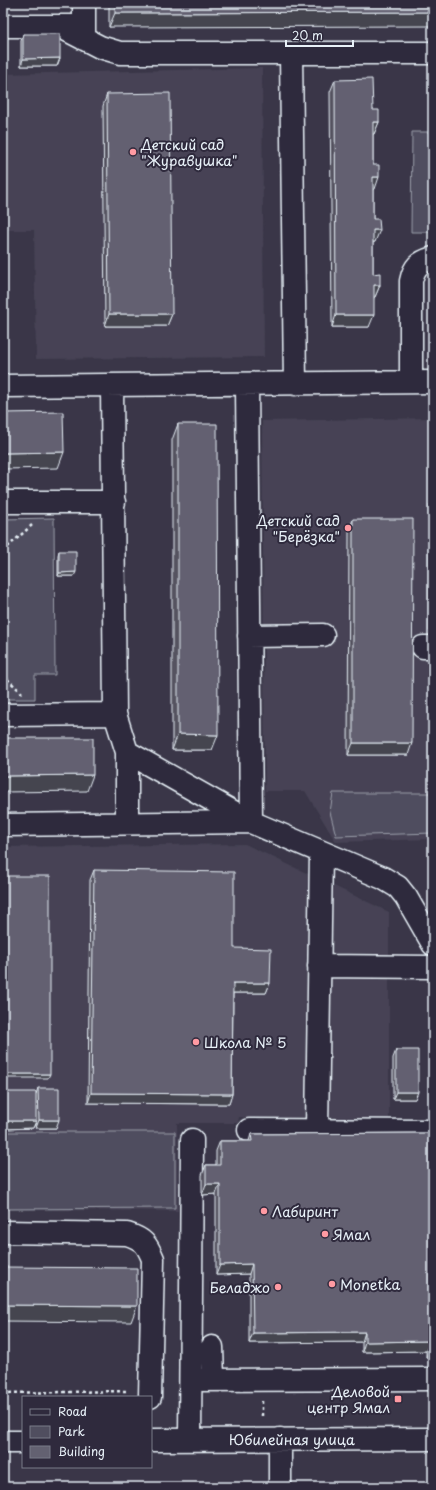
<svg xmlns="http://www.w3.org/2000/svg" width="436" height="1490" viewBox="0 0 436 1490" font-family="'Playpen Sans',sans-serif">
<rect width="100%" height="100%" fill="#3a3648"/>
<filter id="ink" filterUnits="userSpaceOnUse"><feTurbulence type="fractalNoise" baseFrequency=".025" numOctaves="2"/><feDisplacementMap in="SourceGraphic" scale="8" xChannelSelector="R" yChannelSelector="G"/><feConvolveMatrix kernelMatrix="1 2 1 2 8 2 1 2 1" color-interpolation-filters="sRGB"/></filter>
<g filter="url(#ink)">
<path fill="#464354" d="M262,68L264,357L36,359L34,230H3V74Z
M433,418V839L336,842L305,791H265L262,421Z
M245,844L389,912V1119L239,1117L238,1123H177L178,1211L3,1210V847Z"/>
<path fill="#504e5f" stroke="#9ca0ac" d="M412,132H433V232H411Z
M429,505H433V631H429Z
M54,518L55,675H35V699H3V519Z
M431,661H433V833L336,836L330,812L333,793H430Z
M4,1132H175V1208L4,1209Z"/>
<g fill="none" stroke-linecap="round" stroke-linejoin="round">
<g stroke="#e8f1f8" stroke-width="25">
<path id="minor" d="M84,3V39
M3,26H73
M59,26L100,47L120,53H433
M291,53L295,384
M411,382V281C414,267 419,262 433,258
M247,385L251,822
M3,386L433,382
M112,386L115,714L127,752L251,822L383,878L398,887L406,897L433,944
M3,502H114
M249,636L323,635
M423,647H433
M3,715L115,714
M127,752V823
M3,825L250,822
M319,966L433,967
M249,1130L433,1131
M317,1130L321,853
M3,1232L127,1234C143,1239 147,1244 153,1259L150,1397
M212,1347L213,1380
M191,1380L433,1379
M151,1440L433,1439
M190,1440L192,1140
M3,1442H23
M280,1487V1439"/>
</g>
<path stroke="#e8f1f8" stroke-width="2.5" stroke-dasharray="3 3" stroke-linecap="butt" d="M3,551L32,525
M3,675L22,693
M3,1393L128,1391
M262,1401V1418"/>
<use href="#minor" stroke="#2f2a3d" stroke-width="22"/>
</g>
<path fill="#555361" stroke="#e8f1f8" d="M109,3H433L109,27Z
M23,34L60,58L57,66H21V41Z
M335,80L373,110L379,122L374,134H373V165L375,189H373V219L375,242H373V274L380,285L375,297H374L369,327H332L330,92Z
M107,94L172,314L167,326H105L103,106Z
M178,424L212,750H172V440Z
M353,519L408,755H348L349,531Z
M59,551L74,576H58V555Z
M94,870L234,948L270,983L266,993H233L232,1094L229,1104L88,1103L90,880Z
M396,1050L415,1099H393V1058Z
M38,1088L56,1128H36V1122L33,1128L5,1129V1141L3,1145V1092L36,1094Z
M433,1133V1357H426V1351L362,1352V1342L249,1343V1274L216,1275V1194L202,1195V1175L206,1165H216V1151L220,1141H249L251,1134Z"/>
<path fill="#45444f" stroke="#e8f1f8" d="M433,12V26L109,27L115,13Z
M60,58L57,66H21L23,59Z
M373,122H379L374,134H368Z
M373,177H379L375,189H369Z
M373,230H380L375,242H369Z
M374,285H380L375,297H369Z
M109,314H172L167,326H105Z
M336,315H374L369,327H332Z
M64,452L58,468L3,469V453Z
M76,572L74,576H58L59,573Z
M178,734L218,735L212,750H172Z
M353,743H412L408,755H348Z
M93,775L87,791L3,792V776Z
M233,983H270L266,993H230Z
M3,1074H50L48,1078H3Z
M396,1092H418L415,1099H393Z
M91,1093L232,1094L229,1104L88,1103Z
M39,1120H59L56,1128H36Z
M5,1121H36L33,1128L3,1129Z
M206,1184H220L216,1194L202,1195Z
M252,1264L249,1274L216,1275L220,1265Z
M3,1305L137,1306L131,1322L3,1321Z
M365,1332L362,1342L249,1343L253,1333Z
M430,1341L426,1351L362,1352L365,1342Z
M430,1347H433V1357H426Z"/>
<path fill="#636171" stroke="#e8f1f8" d="M115,3H433V12L115,13Z
M23,34H60V58L23,59Z
M372,79L373,110H379V122H373V165H379V177H373V219H379L380,230H373V274L380,273V285H374V315H336L335,80Z
M170,93L172,314H109L107,94Z
M63,412L64,452L3,453V413Z
M178,424H217L218,735L178,734Z
M353,519H413L412,743H353Z
M59,551H76V572L59,573Z
M3,738H93V775L3,776Z
M94,870L234,872V948L271,949L270,983H233L232,1094L91,1093Z
M3,876H50V1074H3Z
M396,1050H418V1092H396Z
M38,1088H59V1120H39Z
M3,1092H36V1121H5V1141H3Z
M433,1133V1347H430V1341L365,1342V1332L253,1333L252,1264L220,1265V1184H206V1165H220V1141H252L251,1134Z
M3,1267L137,1268V1306L3,1305Z"/>
</g>
<g fill="#ff9aa2" stroke="#2f2a3d" stroke-width="1.5">
<circle cx="133" cy="152" r="4"/>
<circle cx="348" cy="528" r="4"/>
<circle cx="196" cy="1042" r="4"/>
<circle cx="264" cy="1211" r="4"/>
<circle cx="325" cy="1234" r="4"/>
<circle cx="332" cy="1284" r="4"/>
<circle cx="278" cy="1287" r="4"/>
<rect x="394" y="1395" width="8" height="8" rx="2"/>
</g>
<g text-anchor="middle" dominant-baseline="central" stroke-width="4" stroke-linejoin="round" paint-order="stroke">
<g font-size="14" fill="#e8f1f8" stroke="#2f2a3d" text-anchor="start">
<text x="141" y="144">Детский сад<tspan x="141" dy="16">"Журавушка"</tspan></text>
<text x="340" y="520" text-anchor="end">Детский сад<tspan x="340" dy="16">"Берёзка"</tspan></text>
<text x="204" y="1042">Школа № 5</text>
<text x="272" y="1211">Лабиринт</text>
<text x="333" y="1234">Ямал</text>
<text x="340" y="1284">Monetka</text>
<text x="270" y="1287" text-anchor="end">Беладжо</text>
<text x="390" y="1391" text-anchor="end">Деловой<tspan x="390" dy="16">центр Ямал</tspan></text>
</g>
<g font-size="14" fill="#e8f1f8" stroke="#2f2a3d">
<text x="292" y="1439">Юбилейная улица</text>
</g>
</g>
<rect width="436" height="1490" fill="none" stroke="#2f2a3d" stroke-width="16"/>
<rect x="8" y="8" width="420" height="1474" fill="none" stroke="#e8f1f8" stroke-width="1.5" filter="url(#ink)"/>
<rect x="22" y="1396" width="130" height="72" fill="#2f2a3d" stroke="#797a88"/>
<rect x="30" y="1409" width="20" height="6" fill="#2f2a3d" stroke="#797a88"/>
<text x="58" y="1416" font-size="12" fill="#e8f1f8">Road</text>
<rect x="30" y="1426" width="20" height="12" fill="#504e5f" stroke="#797a88"/>
<text x="58" y="1436" font-size="12" fill="#e8f1f8">Park</text>
<rect x="30" y="1446" width="20" height="12" fill="#636171" stroke="#797a88"/>
<text x="58" y="1456" font-size="12" fill="#e8f1f8">Building</text>
<path d="M286 40v6h67v-6" fill="none" stroke="#e8f1f8" stroke-width="2"/>
<text x="292" y="40" font-size="12" fill="#e8f1f8" stroke="#2f2a3d" stroke-width="3" paint-order="stroke">20 m</text>
</svg>
